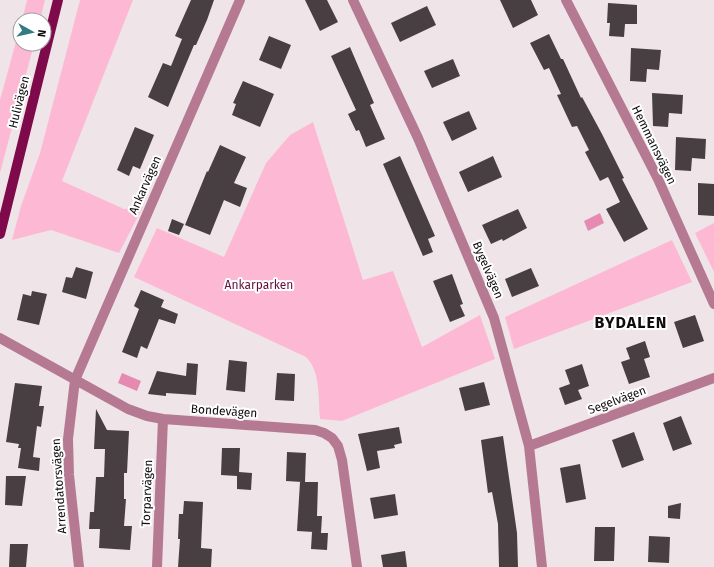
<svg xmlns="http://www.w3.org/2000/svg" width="714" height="567" viewBox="0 0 714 567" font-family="'Fira Sans',sans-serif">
<rect width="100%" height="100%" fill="#efe5e8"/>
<path fill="#fdb9d4" d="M27,0H45L40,20H22Z
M80,0H133L62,181L124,209L143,207L119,253L51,230L12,240L21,206L40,153Z
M20,27V44H34L0,173V100Z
M313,122L363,280L393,271L422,347L480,315L495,359L342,421L320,419C318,398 321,372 306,357L134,277L157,228L224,257L266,163L290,135Z
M714,223V272L695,233Z
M672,240L692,282L514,349L505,317Z"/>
<path fill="#e78ab2" d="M600,213L604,223L588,231L584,221Z
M122,373L141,381L137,391L118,383Z"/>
<path fill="#483f42" d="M191,0H214L207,20L196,45H194L168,107L148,97L163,63L171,66L182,39L175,36Z
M305,0H327L338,22L320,31Z
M500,0H531L538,15L513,28Z
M608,3L637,5V24H625L624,37L609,36L610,23H607Z
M427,6L436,25L400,42L391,23Z
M549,34L561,59H563L581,98L582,97L602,134L624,178L622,179L648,229L624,242L606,209L620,202L608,177L600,181L585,152L589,150L577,126L572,127L557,95L561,94L549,68L544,70L530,43Z
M269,36L291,45L281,69L259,60Z
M350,47L374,103L370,105L385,139L366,147L359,130L356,131L348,114L356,110L331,56Z
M631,48L661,50L659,70L647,69L646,82L630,81Z
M453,59L460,76L432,88L424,71Z
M243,81L274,94L260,127L232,115L236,104L233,103Z
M652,93L683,95L682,114L669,113L668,127L653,126Z
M469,111L477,129L452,141L443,122Z
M135,127L154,135L140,169L133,166L129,176L117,170Z
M676,137L706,139L705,159L692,158L691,171L675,170Z
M220,145L246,157L234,183L247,188L240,207L224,200L210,235L185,225L207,171L208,172Z
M400,156L435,236L428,239L433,252L423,256L383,164Z
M493,156L502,177L468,192L459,172Z
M698,183L714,184V216L698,215Z
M518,209L527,228L503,241L502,239L491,244L482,225Z
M172,219L184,224L179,235L168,231Z
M76,267L93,272L86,299L62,292L66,277L72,278Z
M531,268L539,286L512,297L505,279Z
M452,274L463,304L460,305L465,316L450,322L433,281Z
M141,290L164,300L161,307L178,314L175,324L159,319L147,349L141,346L137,358L122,352L139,309L134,306Z
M32,291L47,294L39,325L17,320L23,294L31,296Z
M695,315L704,341L683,348L674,322Z
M645,341L650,357L644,359L650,377L629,384L621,362L630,359L626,348Z
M229,360L247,362L245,392L226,390Z
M187,363L198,364L196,395L166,393V396L148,394L157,371L186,376Z
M582,364L589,386L578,390L582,399L565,405L559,388L570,384L565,370Z
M277,373L295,374L294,401L275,400Z
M484,382L490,405L465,411L459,388Z
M15,383L42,386L39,406H44L41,427L37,426L33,457L40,458L39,471L18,468L21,448H18L19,444L6,442Z
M96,409L107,430L129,431L127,473H124V499H126L124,526H132L130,550L99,548L100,529H89L90,512H94L96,477H104L105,449H94Z
M681,416L692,444L673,451L663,423Z
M399,427L402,443L394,445L395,448L377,451L380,468L367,471L358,434Z
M634,432L644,460L622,468L612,440Z
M503,436L517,533L518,567H499L498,524L492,492L488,493L481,440Z
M222,448H240L239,472L252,473L251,490L237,489V476L221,475Z
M287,452L306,453L305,482H318L317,516H322L321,533H328L327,550L311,549L312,532H314L297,531L300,482H302L286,481Z
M580,464L586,499L566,503L560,468Z
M6,476H26L22,506L5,505Z
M395,494L398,515L374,519L370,498Z
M184,501L203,502L201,548L212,549L211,567H178L180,539H178L179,514H183Z
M681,503L680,519L668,518V506Z
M595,527H615L614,561H594Z
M649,536L670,537L669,563L648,562Z
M10,544H28L26,567H9Z
M405,551L407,567H383L381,555Z"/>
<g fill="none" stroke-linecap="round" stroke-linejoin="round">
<path stroke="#b67992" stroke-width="10" d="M353,0L418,138L494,318L529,446L542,567
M566,0L658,179L714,304
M0,338L128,409L147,416L163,419L315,430L324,433L332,438L338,446L342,460L357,567
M529,446L714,378
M79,567L69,475L68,439L75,380L240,0
M157,567L163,419"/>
<path stroke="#7e0a4c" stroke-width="10" d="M0,234L58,0"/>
</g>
<g text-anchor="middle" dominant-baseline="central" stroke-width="4" stroke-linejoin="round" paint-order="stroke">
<g font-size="12" fill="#100c0d" stroke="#fff">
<text transform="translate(19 102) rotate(-76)">Hulivägen</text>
<text transform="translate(654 145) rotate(64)">Hemmansvägen</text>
<text transform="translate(145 185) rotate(-66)">Ankarvägen</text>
<text transform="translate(488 270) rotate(67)">Bygelvägen</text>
<text transform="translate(617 400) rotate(-20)">Segelvägen</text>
<text transform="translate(224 411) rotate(4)">Bondevägen</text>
<text transform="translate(59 486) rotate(-94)">Arrendatorsvägen</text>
<text transform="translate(147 493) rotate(-88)">Torparvägen</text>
</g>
<g font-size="12" fill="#620f3c" stroke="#fff">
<text x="259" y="285">Ankarparken</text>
</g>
<g font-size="16" font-weight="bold" letter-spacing="1" fill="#100c0d" stroke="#fff">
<text x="631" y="322">BYDALEN</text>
</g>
</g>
<g transform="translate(32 32) rotate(98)"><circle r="19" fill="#ffffff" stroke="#9f9e9e"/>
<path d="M0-3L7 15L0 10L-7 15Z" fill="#337b82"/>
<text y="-6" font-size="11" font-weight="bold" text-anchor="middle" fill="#100c0d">N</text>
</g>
</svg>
